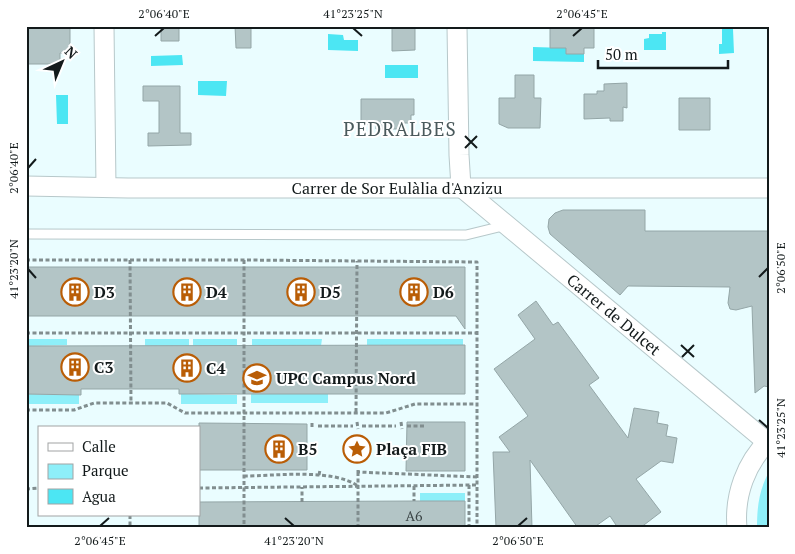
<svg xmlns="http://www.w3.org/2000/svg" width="795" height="554" viewBox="0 0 795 554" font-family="'PT Serif',serif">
<rect width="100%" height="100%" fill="#eafdff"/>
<path fill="#8eeff9" d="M26,339H67V345L26,346Z
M145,339H189V346H145Z
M193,339H237V346H193Z
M252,339H322L321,346H252Z
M367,339H463V345H367Z
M26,394L79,395V404H26Z
M181,394L237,395V404H181Z
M251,394H328V403H251Z
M769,472V528H757C757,507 759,490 769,472Z
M420,493H465V501H420Z"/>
<path fill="#4ce6f3" d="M722,29H733L734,53L719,54V44H722Z
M662,32H666V50H644V39L649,38V34H662Z
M328,34L343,35L344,40H358V51L328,50Z
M533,47L566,48V54H584V62L533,61Z
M182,55L183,65L151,66V56Z
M385,65H418V78H385Z
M198,81H227L226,96L198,95Z
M56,95H68V124H57Z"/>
<path fill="#b3c5c6" stroke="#94a6a7" d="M26,26H70V53H60V64H26Z
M161,26H179V41H161Z
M235,26H251V48H236Z
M392,26H415V50L392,51Z
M550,26H594V48H584V54H566V48H550Z
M515,75H534V98H541L540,128H508L499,124V98H515Z
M627,83V108L623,107V121H610V118L584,119V94H597V91H604V84Z
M143,86H180V133H191V145L148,146V133H159V101H143Z
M679,98H710V130H679Z
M361,99H414V115H411V123H399V129H376V124H361Z
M563,210H645V231H769V387L764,386L755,393L752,306L736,310L730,309L728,303L730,287L628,286L620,295L550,234L548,227L549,219L555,213Z
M26,267H465V329L456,316H26Z
M536,301L553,325L558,322L599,378L589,385L628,438L634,408L659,412L657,423L668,425L666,436L677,438L673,463L661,461L636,479L661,512L640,528H618L610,516L593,528H578L530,460L532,528H496L493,452H510L499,437L528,416L494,369L535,339L518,315Z
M465,345V394H179V389H81V395L26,394V346Z
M407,422H465V471H406Z
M199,423L307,424V470H199Z
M414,501H465V528H199V502Z"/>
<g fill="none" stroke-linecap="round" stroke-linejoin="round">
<g stroke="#b7c8ca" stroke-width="11">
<path id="service" d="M26,234L466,235L507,225"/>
</g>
<g stroke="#b7c8ca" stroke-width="21">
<g id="minor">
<path d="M104,26L106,187"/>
<path d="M457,26L459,155L461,187"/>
<path id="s1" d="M26,186L128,188H769"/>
<path id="s2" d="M461,187L767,442"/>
<path d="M737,528C734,495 746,463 769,440"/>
</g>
</g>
<path stroke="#818e8f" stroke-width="3" stroke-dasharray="4 2.5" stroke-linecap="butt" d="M26,260H244L477,262V528
M130,260L131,404
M244,260V528
M26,333H478
M26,410H74L94,403H167L185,413H386L415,404H478
M356,412L357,261
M357,422L358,429
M401,422L402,429
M312,423V429
M318,426H353
M362,426H396
M407,426H424
M358,470V472L477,477
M319,475L320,470
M244,476C275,476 332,468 358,486
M469,485V528
M414,486V501
M199,488L477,485
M26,489L39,488
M302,502V487
M130,515V528
M358,528V472"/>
<use href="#service" stroke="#fff" stroke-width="9"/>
<use href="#minor" stroke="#fff" stroke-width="19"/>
</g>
<path fill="none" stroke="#131a1b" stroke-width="2" d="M353,28L362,36M155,36L164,28M573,36L582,28M465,136L477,148M465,148L477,136M28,168L36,159M28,269L36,278M759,277L768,268M681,345L694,357M682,357L694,345M759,420L768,428M285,518L294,526M100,526L109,518M518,526L527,518"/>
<defs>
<g id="building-ring" transform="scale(1.4375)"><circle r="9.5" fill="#fff" stroke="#b95d06" stroke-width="1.5"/><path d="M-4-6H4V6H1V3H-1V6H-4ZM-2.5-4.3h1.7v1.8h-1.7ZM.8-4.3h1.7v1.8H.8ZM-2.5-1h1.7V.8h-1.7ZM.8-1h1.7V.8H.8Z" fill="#b95d06"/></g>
<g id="university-ring" transform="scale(1.4375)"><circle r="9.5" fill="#fff" stroke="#b95d06" stroke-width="1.5"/><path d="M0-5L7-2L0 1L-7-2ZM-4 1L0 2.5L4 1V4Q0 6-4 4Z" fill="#b95d06"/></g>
<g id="sight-ring" transform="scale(1.4375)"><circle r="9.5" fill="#fff" stroke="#b95d06" stroke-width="1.5"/><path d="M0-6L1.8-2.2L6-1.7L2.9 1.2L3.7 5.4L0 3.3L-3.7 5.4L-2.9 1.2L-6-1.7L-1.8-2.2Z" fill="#b95d06"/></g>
</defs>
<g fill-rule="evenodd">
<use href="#building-ring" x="75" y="292"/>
<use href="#building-ring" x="187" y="292"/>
<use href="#building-ring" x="301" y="292"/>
<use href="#building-ring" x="414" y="292"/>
<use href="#building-ring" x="75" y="367"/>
<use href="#building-ring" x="187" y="368"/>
<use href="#university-ring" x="257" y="378"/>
<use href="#building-ring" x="279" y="449"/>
<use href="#sight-ring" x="357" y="449"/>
</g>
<g text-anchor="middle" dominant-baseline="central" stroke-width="4" stroke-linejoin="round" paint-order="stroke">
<g font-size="14" fill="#3b4546">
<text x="414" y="515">A6</text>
</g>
<g font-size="16" fill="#131a1b" stroke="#fff">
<text stroke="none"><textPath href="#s1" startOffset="371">Carrer de Sor Eulàlia d'Anzizu</textPath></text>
<text stroke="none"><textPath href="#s2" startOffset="199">Carrer de Dulcet</textPath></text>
</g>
<g font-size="16" font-weight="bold" fill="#131a1b" stroke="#fff" text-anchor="start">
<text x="94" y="292">D3</text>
<text x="206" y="292">D4</text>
<text x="320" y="292">D5</text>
<text x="433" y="292">D6</text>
<text x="94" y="367">C3</text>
<text x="206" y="368">C4</text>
<text x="276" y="378">UPC Campus Nord</text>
<text x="298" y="449">B5</text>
<text x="376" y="449">Plaça FIB</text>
</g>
<g font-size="19" letter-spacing="1" fill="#4a5a5c" stroke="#fff">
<text x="400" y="128">PEDRALBES</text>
</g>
</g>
<rect width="795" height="554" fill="none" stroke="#ffffff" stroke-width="55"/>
<rect x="38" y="426" width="162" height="90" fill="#ffffff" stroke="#a1a3a4"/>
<rect x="48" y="443" width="25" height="8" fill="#ffffff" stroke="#a1a3a4"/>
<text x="82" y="452" font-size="15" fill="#131a1b">Calle</text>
<rect x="48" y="464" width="25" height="15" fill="#8eeff9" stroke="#a1a3a4"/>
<text x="82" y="476" font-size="15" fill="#131a1b">Parque</text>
<rect x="48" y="489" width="25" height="15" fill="#4ce6f3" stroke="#a1a3a4"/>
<text x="82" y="502" font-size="15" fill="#131a1b">Agua</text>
<g transform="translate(62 62) rotate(44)" stroke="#ffffff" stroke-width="4" paint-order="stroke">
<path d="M0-4L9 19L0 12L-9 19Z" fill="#131a1b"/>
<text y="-8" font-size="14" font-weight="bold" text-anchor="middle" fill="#131a1b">N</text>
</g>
<path d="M598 60v8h130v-8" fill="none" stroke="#131a1b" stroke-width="2.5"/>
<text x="605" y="60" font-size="15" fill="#131a1b" stroke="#ffffff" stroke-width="4" paint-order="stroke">50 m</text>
<rect x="28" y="28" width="740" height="498" fill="none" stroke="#131a1b" stroke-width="2"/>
<g font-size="12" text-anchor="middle" fill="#131a1b">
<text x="164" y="18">2°06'40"E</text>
<text x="353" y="18">41°23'25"N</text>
<text x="582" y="18">2°06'45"E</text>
<text transform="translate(14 168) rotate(-90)" y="4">2°06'40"E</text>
<text transform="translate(781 268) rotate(-90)" y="4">2°06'50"E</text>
<text transform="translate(14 269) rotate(-90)" y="4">41°23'20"N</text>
<text transform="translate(781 428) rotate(-90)" y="4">41°23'25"N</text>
<text x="100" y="545">2°06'45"E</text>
<text x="294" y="545">41°23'20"N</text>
<text x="518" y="545">2°06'50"E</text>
</g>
</svg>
